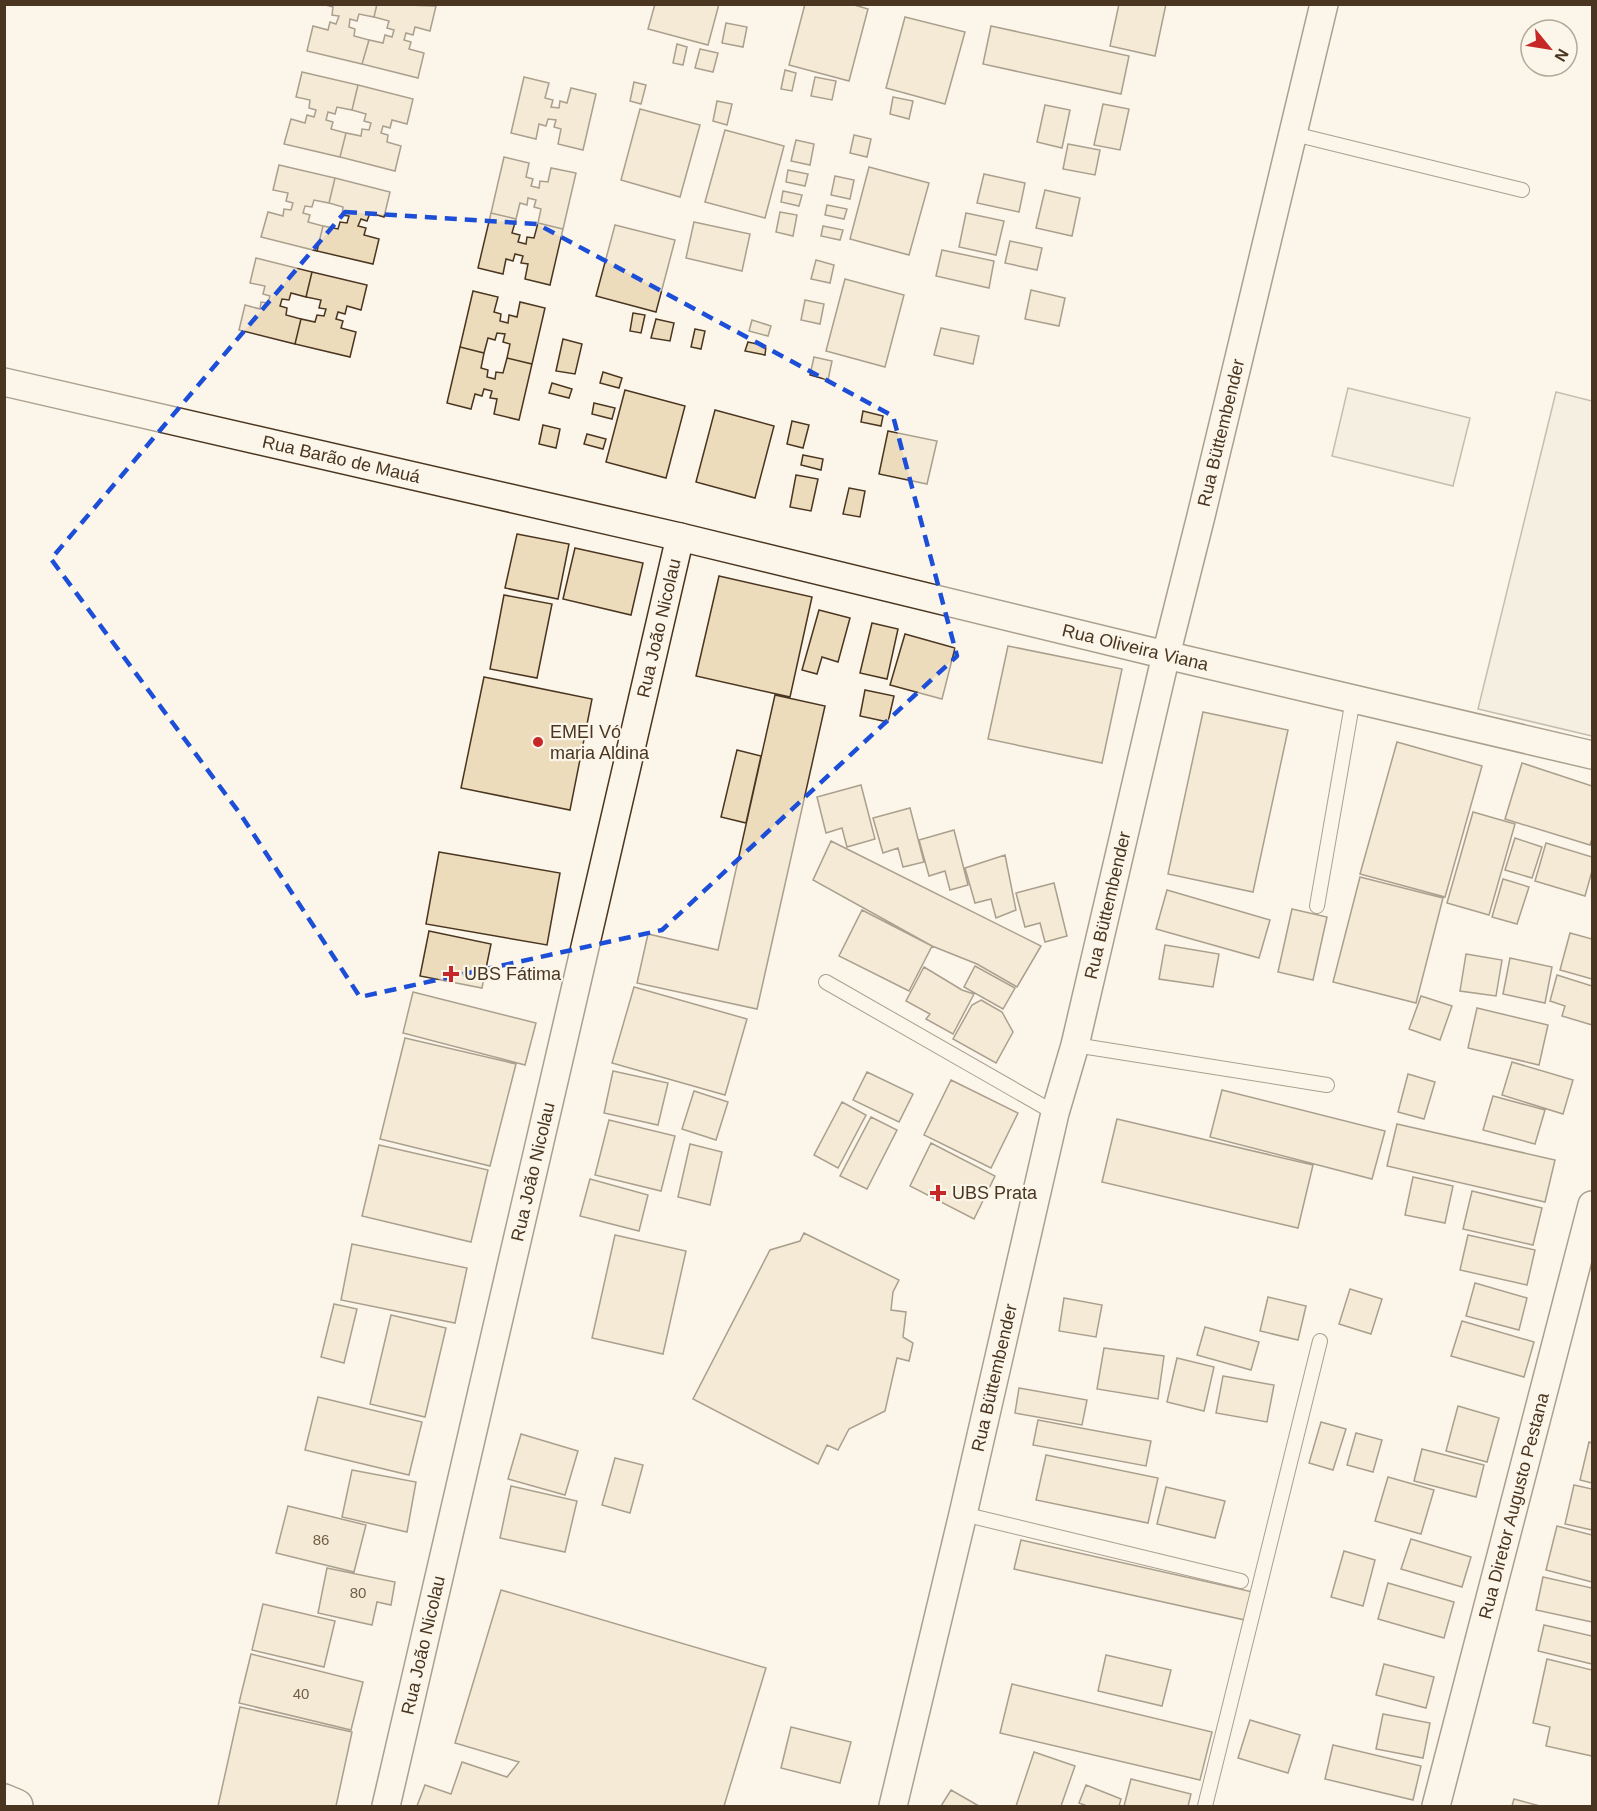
<svg xmlns="http://www.w3.org/2000/svg" width="1597" height="1811" viewBox="0 0 1597 1811" font-family="Helvetica,sans-serif">
<rect width="100%" height="100%" fill="#fbf6e9"/>
<path fill="#ede6d9" stroke="#887966" stroke-width="1.5" d="M1348,388L1470,418L1453,486L1332,456Z
M1556,392L1592,401V736L1478,709Z"/>
<path fill="#ecdcbc" stroke="#4a3520" stroke-width="1.5" d="M322,4H377L374,17L359,14L357,21L350,19L349,27L355,29L354,36L369,40L362,64L307,51L313,26L328,30L330,22L336,24L339,16L332,15L333,7Z
M377,4L436,6L430,31L415,27L413,35L406,33L404,40L411,42L409,49L424,53L418,78L362,64L369,40L383,43L385,35L392,37L394,30L387,28L389,21L374,17Z
M655,4H719L708,45L648,29Z
M805,4H851L868,9L849,81L789,65Z
M1119,4H1166L1155,56L1110,46Z
M905,17L965,32L945,104L886,88Z
M726,23L747,27L743,47L722,43Z
M991,26L1129,56L1121,94L983,64Z
M677,44L687,47L683,65L673,63Z
M700,49L718,53L713,72L695,68Z
M785,70L796,73L792,91L781,89Z
M302,72L358,85L352,110L337,107L335,114L328,112L326,120L333,122L331,129L346,133L340,157L284,144L291,119L305,123L307,115L314,117L316,110L309,108L310,100L296,97Z
M524,77L549,83L545,98L553,100L551,107L559,108L560,101L567,103L571,88L596,94L583,150L558,144L561,129L554,127L556,120L548,119L546,126L539,124L536,139L511,133Z
M815,77L836,81L832,100L811,96Z
M634,82L646,85L641,104L630,101Z
M358,85L413,99L407,124L392,120L390,128L383,126L381,133L388,135L387,142L401,146L395,171L340,157L346,133L361,136L362,129L369,130L371,123L364,121L366,114L352,110Z
M893,97L913,101L909,119L890,114Z
M717,101L732,104L727,125L713,121Z
M1103,104L1129,109L1120,150L1094,145Z
M1045,105L1070,110L1062,148L1037,142Z
M640,109L700,125L680,197L621,180Z
M725,130L784,146L765,218L705,202Z
M854,135L871,139L867,157L850,153Z
M796,140L814,144L810,165L791,161Z
M1068,144L1100,150L1095,175L1063,169Z
M504,157L529,163L526,177L533,179L531,186L539,188L540,181L548,182L551,168L576,173L563,229L538,223L541,209L534,207L536,200L528,198L527,205L520,203L516,219L491,213Z
M279,165L335,178L329,203L314,200L312,207L305,206L303,213L310,215L308,222L323,226L317,251L261,237L268,212L283,216L284,209L291,210L293,203L286,201L288,193L273,190Z
M869,167L929,183L909,255L850,239Z
M788,170L808,174L805,186L786,182Z
M984,174L1025,183L1019,212L977,203Z
M835,176L854,180L850,199L831,195Z
M335,178L390,192L384,217L370,213L367,221L361,219L358,226L366,228L364,235L379,239L373,264L317,251L323,226L338,229L340,222L347,223L349,216L342,215L343,207L329,203Z
M1045,190L1080,198L1072,236L1036,228Z
M783,191L802,195L799,206L781,202Z
M827,205L847,209L844,219L825,215Z
M780,212L797,215L793,236L776,232Z
M491,213L516,219L512,233L520,235L518,242L526,244L527,237L534,238L538,223L563,229L550,285L525,279L528,264L521,263L523,256L515,254L513,261L506,259L503,274L478,268Z
M966,213L1004,221L996,255L959,247Z
M694,222L750,234L742,271L686,258Z
M615,225L675,240L656,312L596,296Z
M823,226L843,230L840,240L821,236Z
M1010,241L1042,248L1037,270L1005,263Z
M942,250L994,261L989,288L936,276Z
M256,258L312,272L306,297L291,293L289,300L282,299L280,306L287,308L286,315L301,319L295,344L239,330L245,305L260,309L261,302L268,303L270,296L263,294L265,286L250,283Z
M816,260L834,265L830,283L811,279Z
M312,272L367,285L361,310L347,306L345,314L338,312L336,319L343,321L341,328L356,332L350,357L295,344L301,319L315,322L317,315L324,316L326,309L319,308L321,300L306,297Z
M845,279L904,295L885,367L826,351Z
M1031,290L1065,298L1059,326L1025,319Z
M473,291L498,297L494,312L501,314L500,321L508,323L509,315L517,317L520,302L545,308L532,364L507,358L510,344L503,342L505,334L497,333L495,340L488,338L484,353L460,347Z
M805,300L824,304L820,324L801,320Z
M633,313L645,315L641,333L630,331Z
M656,319L674,323L670,341L651,338Z
M752,320L771,326L768,336L749,331Z
M941,328L979,336L973,364L934,355Z
M695,329L705,331L701,349L691,347Z
M563,339L582,344L575,374L556,371Z
M748,342L766,346L765,355L745,351Z
M460,347L484,353L481,368L488,370L487,377L495,379L496,372L503,373L507,358L532,364L519,420L494,414L497,399L490,398L492,391L484,389L482,396L475,394L471,409L447,403Z
M814,357L832,361L828,380L810,375Z
M603,372L622,378L619,388L600,383Z
M552,383L572,389L569,398L549,393Z
M625,390L685,406L666,478L606,462Z
M594,403L615,408L612,419L592,414Z
M715,410L774,426L755,498L696,482Z
M863,411L883,416L881,426L861,422Z
M792,421L809,425L803,448L787,444Z
M543,425L560,429L556,448L539,444Z
M888,431L937,441L927,484L879,474Z
M587,434L606,439L603,449L584,444Z
M803,455L823,459L821,470L801,465Z
M796,475L818,479L811,511L790,507Z
M849,488L865,491L860,517L843,514Z
M517,534L569,544L558,599L505,588Z
M575,548L643,563L631,615L563,599Z
M719,576L812,597L790,697L696,676Z
M504,595L552,604L537,678L490,669Z
M819,610L850,618L838,662L822,657L817,674L802,670Z
M872,623L898,629L887,679L860,673Z
M905,634L955,648L942,699L890,685Z
M1008,646L1122,669L1102,763L988,739Z
M484,677L592,699L570,810L461,788Z
M865,690L894,696L888,722L860,716Z
M775,695L825,706L757,1009L637,983L648,934L718,950Z
M1203,712L1288,730L1253,892L1168,874Z
M1397,742L1482,766L1445,897L1360,874Z
M737,750L761,756L746,823L721,817Z
M1522,763L1592,786V839L1590,845L1505,819Z
M861,785L875,839L847,847L842,828L826,833L817,797Z
M910,808L924,862L903,867L898,848L883,853L873,818Z
M1473,812L1515,824L1489,915L1447,903Z
M954,830L968,885L950,890L945,871L929,876L919,840Z
M1515,838L1542,847L1532,878L1505,870Z
M831,841L1041,946L1017,987L977,964L932,946L813,880Z
M1546,843L1592,857V871L1585,896L1535,881Z
M439,852L560,873L547,945L426,924Z
M1005,855L1016,910L996,918L991,899L975,903L965,868Z
M1360,877L1443,898L1416,1003L1333,982Z
M1503,879L1529,887L1517,924L1492,917Z
M1054,883L1067,936L1045,942L1040,923L1025,927L1016,893Z
M1167,890L1270,920L1259,958L1156,929Z
M1292,909L1327,917L1313,980L1278,972Z
M862,910L932,946L909,991L839,956Z
M429,931L491,944L482,988L420,976Z
M1570,933L1592,939V979L1560,970Z
M1165,945L1219,954L1213,987L1159,979Z
M1466,954L1502,960L1496,996L1460,991Z
M1510,958L1552,967L1545,1003L1503,994Z
M975,966L1015,988L1003,1009L964,987Z
M924,967L962,990L974,994L953,1034L926,1019L930,1014L906,1001Z
M1557,975L1592,986V1025L1562,1016L1565,1006L1550,1001Z
M634,987L747,1019L725,1095L612,1063Z
M413,992L536,1023L525,1065L403,1033Z
M1421,996L1452,1006L1440,1040L1409,1029Z
M981,1000L1002,1012L1013,1032L996,1063L953,1039L972,1005Z
M1477,1008L1548,1025L1539,1065L1468,1048Z
M405,1038L516,1064L490,1166L380,1139Z
M1512,1062L1573,1080L1563,1114L1502,1095Z
M613,1071L668,1083L658,1125L604,1113Z
M867,1072L913,1094L899,1122L853,1100Z
M1408,1074L1435,1082L1424,1119L1398,1112Z
M951,1080L1018,1113L991,1168L924,1135Z
M1222,1090L1385,1131L1372,1179L1210,1137Z
M694,1091L728,1102L716,1140L682,1129Z
M1493,1096L1545,1110L1535,1144L1483,1130Z
M842,1102L866,1115L838,1168L814,1155Z
M871,1117L897,1130L867,1189L840,1176Z
M1117,1119L1313,1165L1298,1228L1102,1182Z
M609,1120L675,1136L661,1191L595,1175Z
M1397,1124L1555,1160L1545,1202L1387,1166Z
M931,1143L995,1176L974,1219L910,1186Z
M690,1144L722,1152L710,1205L678,1197Z
M379,1145L488,1170L471,1242L362,1216Z
M1413,1177L1453,1186L1445,1223L1405,1215Z
M590,1179L648,1195L639,1231L580,1216Z
M1472,1191L1542,1208L1533,1245L1463,1229Z
M804,1233L899,1280L893,1292L891,1310L906,1312L903,1337L913,1343L909,1361L897,1358L885,1411L849,1429L838,1450L827,1445L818,1464L693,1399L770,1250L800,1241Z
M615,1235L686,1251L663,1354L592,1338Z
M1468,1235L1535,1250L1527,1285L1460,1270Z
M352,1244L467,1268L455,1323L341,1300Z
M1475,1283L1527,1298L1519,1330L1466,1316Z
M1350,1289L1382,1299L1371,1334L1339,1324Z
M1268,1297L1306,1306L1298,1340L1260,1331Z
M1064,1298L1102,1305L1096,1337L1059,1331Z
M334,1304L357,1309L344,1363L321,1357Z
M391,1315L446,1328L425,1417L370,1404Z
M1462,1321L1534,1342L1524,1377L1451,1356Z
M1205,1327L1259,1342L1251,1370L1197,1355Z
M1104,1348L1164,1356L1158,1399L1097,1389Z
M1177,1358L1214,1367L1204,1411L1167,1402Z
M1223,1376L1274,1385L1267,1422L1216,1413Z
M1019,1388L1087,1400L1082,1425L1015,1413Z
M318,1397L422,1422L409,1475L305,1450Z
M1458,1406L1499,1418L1487,1462L1446,1451Z
M1038,1420L1151,1441L1146,1466L1033,1445Z
M1321,1422L1346,1429L1333,1470L1309,1463Z
M1356,1433L1382,1440L1373,1472L1347,1465Z
M521,1434L578,1451L565,1495L508,1479Z
M1589,1442L1592,1443V1483L1580,1480Z
M1422,1449L1484,1465L1476,1497L1414,1481Z
M1046,1455L1158,1478L1148,1523L1036,1500Z
M615,1458L643,1465L630,1513L602,1505Z
M352,1470L416,1482L407,1532L342,1517Z
M1388,1477L1434,1490L1421,1534L1375,1521Z
M1574,1485L1592,1489V1530L1565,1524Z
M511,1486L577,1501L565,1552L500,1538Z
M1166,1487L1225,1501L1215,1538L1157,1524Z
M288,1506L366,1525L354,1572L276,1553Z
M1557,1526L1592,1535V1582L1546,1570Z
M1411,1539L1471,1557L1462,1587L1401,1569Z
M1021,1540L1253,1592L1245,1620L1014,1569Z
M1344,1551L1375,1560L1363,1606L1331,1597Z
M327,1568L395,1582L391,1605L377,1602L372,1625L318,1613Z
M1543,1577L1592,1588V1622L1536,1610Z
M1388,1583L1454,1602L1444,1638L1378,1619Z
M501,1590L766,1668L724,1806H417L425,1785L451,1794L462,1762L507,1777L519,1762L455,1743Z
M263,1604L335,1621L324,1667L252,1650Z
M1544,1625L1592,1636V1664L1538,1651Z
M251,1654L363,1682L351,1730L239,1703Z
M1106,1655L1171,1670L1162,1706L1098,1691Z
M1547,1659L1592,1670V1756L1546,1746L1550,1727L1533,1723Z
M1384,1664L1434,1677L1426,1708L1376,1695Z
M1012,1684L1212,1732L1200,1780L1000,1733Z
M240,1707L352,1732L336,1806H218Z
M1383,1714L1430,1723L1423,1758L1376,1749Z
M1250,1720L1300,1735L1288,1773L1238,1758Z
M791,1727L851,1742L840,1783L781,1768Z
M1333,1745L1421,1766L1413,1800L1325,1779Z
M1034,1752L1075,1766L1061,1806H1016Z
M1131,1779L1191,1794L1188,1806H1124Z
M1086,1785L1121,1799L1119,1806H1087L1079,1803Z
M951,1790L979,1806H941Z
M1514,1799L1540,1806H1512Z"/>
<g fill="none" stroke-linecap="round" stroke-linejoin="round">
<g stroke="#4a3520" stroke-width="16">
<path id="lane" d="M1294,134L1522,190
M1317,906L1353,699
M826,982L1055,1113
M1075,1045L1327,1085
M963,1514L1241,1581
M1205,1806L1320,1341"/>
</g>
<g stroke="#4a3520" stroke-width="30">
<g id="street">
<path id="s1" d="M4,382L680,537L1166,655L1592,755"/>
<path id="s2" d="M386,1806L680,537"/>
<path id="s3" d="M893,1806L963,1514L1055,1113L1075,1045L1166,655L1201,516L1324,4"/>
<path id="s4" d="M1436,1806L1592,1205"/>
</g>
</g>
<g stroke="#4a3520" stroke-width="36">
<path id="secondary" d="M4,1801L16,1806"/>
</g>
<use href="#lane" stroke="#fbf6e9" stroke-width="14"/>
<use href="#street" stroke="#fbf6e9" stroke-width="27"/>
<use href="#secondary" stroke="#fbf6e9" stroke-width="33"/>
</g>
<path d="M0 0H1597V1811H0ZM345,212L537,224L893,416L957,656L662,930L360,997L241,815L51,559Z" fill="#fbf6e9" fill-opacity=".55" fill-rule="evenodd"/>
<path fill="none" stroke="#1d4ed8" stroke-width="4.5" stroke-dasharray="12 8" stroke-linejoin="round" d="M345,212L537,224L893,416L957,656L662,930L360,997L241,815L51,559Z"/>
<g fill="#c62828" stroke="#fbf6e9" stroke-width="2">
<circle cx="538" cy="742" r="6"/>
<path d="M448 965h6v6h6v6h-6v6h-6v-6h-6v-6h6z"/>
<path d="M935 1184h6v6h6v6h-6v6h-6v-6h-6v-6h6z"/>
</g>
<g text-anchor="middle" dominant-baseline="central" stroke-width="4.5" stroke-linejoin="round" paint-order="stroke">
<g font-size="15" fill="#725f47">
<text x="321" y="1539">86</text>
<text x="358" y="1592">80</text>
<text x="301" y="1693">40</text>
</g>
<g font-size="18" fill="#4a3520" stroke="#fbf6e9">
<text stroke="none"><textPath href="#s3" startOffset="1412">Rua Büttembender</textPath></text>
<text stroke="none"><textPath href="#s1" startOffset="346">Rua Barão de Mauá</textPath></text>
<text stroke="none"><textPath href="#s2" startOffset="1209">Rua João Nicolau</textPath></text>
<text stroke="none"><textPath href="#s1" startOffset="1162">Rua Oliveira Viana</textPath></text>
<text stroke="none"><textPath href="#s3" startOffset="926">Rua Büttembender</textPath></text>
<text stroke="none"><textPath href="#s2" startOffset="651">Rua João Nicolau</textPath></text>
<text stroke="none"><textPath href="#s3" startOffset="440">Rua Büttembender</textPath></text>
<text stroke="none"><textPath href="#s4" startOffset="310">Rua Diretor Augusto Pestana</textPath></text>
<text stroke="none"><textPath href="#s2" startOffset="165">Rua João Nicolau</textPath></text>
</g>
<g font-size="18" fill="#4a3520" stroke="#fbf6e9" text-anchor="start">
<text x="550" y="732">EMEI Vó<tspan x="550" dy="21">maria Aldina</tspan></text>
<text x="464" y="974">UBS Fátima</text>
<text x="952" y="1193">UBS Prata</text>
</g>
</g>
<rect width="1597" height="1811" fill="none" stroke="#4a3520" stroke-width="12"/>
<g transform="translate(1549 48) rotate(120)"><circle r="28" fill="#fbf6e9" stroke="#b4a999" stroke-width="1.5"/>
<path d="M0-4.5L10 22L0 15L-10 22Z" fill="#c62828"/>
<text y="-9" font-size="16" font-weight="bold" text-anchor="middle" fill="#4a3520">N</text>
</g>
</svg>
